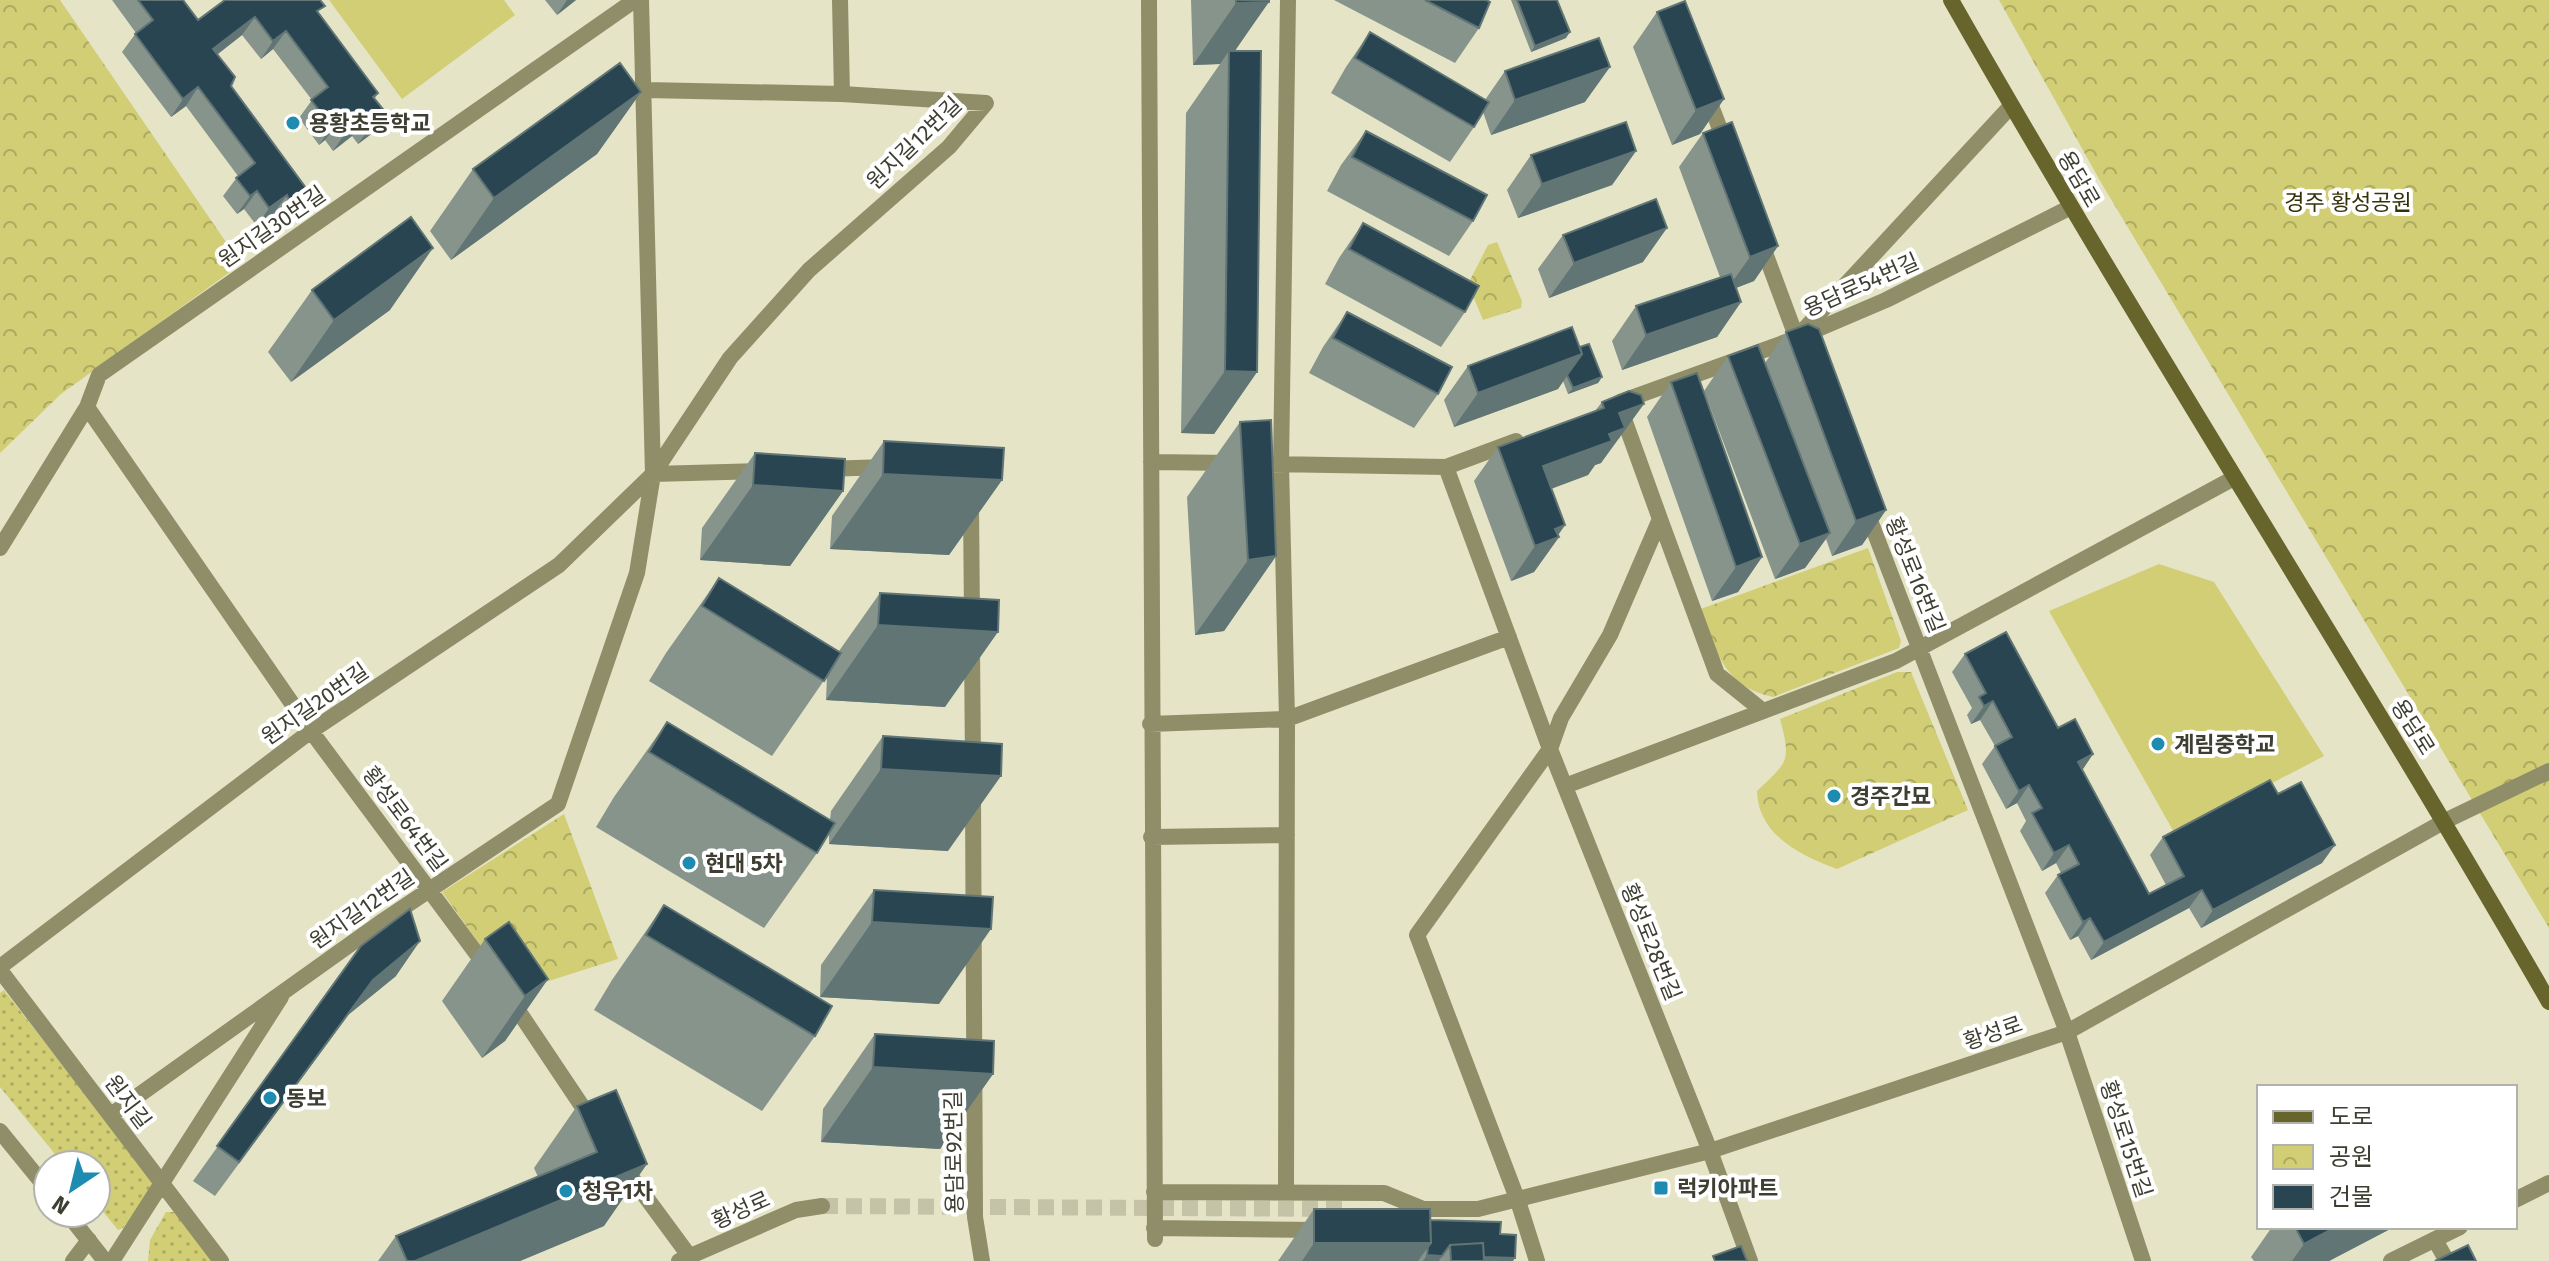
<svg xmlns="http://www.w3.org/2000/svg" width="2549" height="1261" viewBox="0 0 2549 1261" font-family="'Fira Sans','Noto Sans KR',sans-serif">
<defs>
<pattern id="grass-dots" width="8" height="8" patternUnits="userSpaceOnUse" patternTransform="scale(2)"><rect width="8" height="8" fill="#d2ce75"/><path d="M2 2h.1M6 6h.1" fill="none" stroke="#aca961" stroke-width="1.8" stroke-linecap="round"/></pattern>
<pattern id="park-crowns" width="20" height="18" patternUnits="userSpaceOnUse" patternTransform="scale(2)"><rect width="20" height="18" fill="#d2ce75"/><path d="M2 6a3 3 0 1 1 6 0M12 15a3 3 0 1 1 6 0" fill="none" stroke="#aca961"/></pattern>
</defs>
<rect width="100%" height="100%" fill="#e5e4c6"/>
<path fill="url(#grass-dots)" d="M4,990L156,1185L123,1228L118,1230L96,1203V1165H64L0,1087V993Z
M166,1212H178L215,1261H148L150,1240Z"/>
<path fill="url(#park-crowns)" d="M0,0H60L241,264L61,394L0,453Z
M1999,0H2549V928L2103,186Z
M1497,242L1522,301L1521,308L1483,320L1468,284L1488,245Z
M1868,548L1901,641L1899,648L1773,697C1724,687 1716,650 1698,610Z
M1897,672H1911L1968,810L1837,869C1800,855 1758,835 1757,791C1789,761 1791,761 1780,719Z
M564,814L618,959L514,992L442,892Z"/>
<path fill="#d2ce75" d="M329,0H504L515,15L402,99Z
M2159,564L2214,582L2324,756L2175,834L2049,611Z"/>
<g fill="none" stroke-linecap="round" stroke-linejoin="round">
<path stroke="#c4c3a8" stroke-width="16" stroke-dasharray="16 8" stroke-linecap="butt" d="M822,1206L1344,1209"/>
<path stroke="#8f8e69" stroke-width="16" d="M840,0L842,94
M1149,0L1155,1239
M1707,95L1726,145
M1761,242L1800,347
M1800,334L2011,106
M1620,402L1797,338L1886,300L2069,208
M87,407L311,731L488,969
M1151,462L1233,463
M1272,464L1446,467L1516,441
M1446,467L1550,749L1710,1151L1750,1261
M825,469L886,467
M653,474L762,471
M971,503L972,620
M1866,510L2067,1032L2143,1261
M1660,519L1717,674L1763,711
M0,548L87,407L99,375L635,0
M972,647L973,764
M1150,724L1287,719L1509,637
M1565,786L1896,661L2234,478
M973,795L975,1217L982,1261
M1151,837L1287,835
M0,967L311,731L559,565L653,474L730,358L809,270L949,147L986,103L842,94L646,90
M0,970L221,1261
M511,1000L592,1121
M111,1115L380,923L558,804L637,573L653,474L641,0
M623,1166L690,1257
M1154,1192L1384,1193L1423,1209
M1286,1192L1287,719L1281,464L1288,0
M2515,1200L2549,1183
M1154,1228L1319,1230
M2435,1240L2447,1261
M73,1261L89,1240
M112,1261L281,997
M1537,1261L1518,1201L1417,935L1550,749L1561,718L1610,635L1660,519L1620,408
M2391,1261L2460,1227"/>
<path stroke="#8f8e69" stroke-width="16" d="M0,1131L48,1190
M1411,1209H1478L1710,1151L2067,1032L2445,821L2549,771
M67,1213L105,1261
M679,1261L796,1210L822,1206"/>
<path stroke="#68652c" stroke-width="16" d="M1951,0C2143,338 2355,664 2549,1002"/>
</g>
<path fill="#87948c" d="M112,0H183L198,20L319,14L378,93L375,98L374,132L358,144L352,136L333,151L325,140L319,145L299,118L312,100L273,49L261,59L242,35L218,54L231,86L293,206L276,218L274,213L257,226L244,209L237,214L223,196L238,176L186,106L171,117L122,52L136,33Z
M545,0H576L557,15Z
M1191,0H1269L1235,51L1257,372L1214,434L1181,433L1186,113L1220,64L1193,65Z
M1334,0H1486L1479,28L1455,63Z
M1511,0H1557L1566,38L1531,52Z
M1657,12L1724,99L1700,134L1672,145L1633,47Z
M1370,32L1485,100L1505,71L1585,102L1491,135L1483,112L1474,127L1450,162L1331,93L1346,67Z
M641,92L597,154L451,260L430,231L473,169Z
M1366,131L1473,221L1449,256L1327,191L1341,165Z
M1703,133L1778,246L1754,281L1736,288L1741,302L1717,337L1622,370L1612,341L1636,306L1720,277L1679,167Z
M1636,151L1612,185L1518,218L1507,190L1531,155Z
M1363,223L1465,312L1441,347L1325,284L1339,258Z
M1563,235L1643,262L1549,298L1538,269Z
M312,290L390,310L291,382L268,352Z
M1347,312L1438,394L1414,428L1309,373L1323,347Z
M1786,332L1886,510L1862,545L1832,556L1826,539L1805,568L1775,579L1704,391L1728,356L1765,363Z
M1580,347L1602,377L1598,383L1568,394L1563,381L1558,389L1454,427L1444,400L1468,366Z
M1671,382L1762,557L1738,592L1712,601L1647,417Z
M1602,402L1620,438L1617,439L1601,463L1595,465L1588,475L1551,489L1565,525L1558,535L1559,537L1534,572L1511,581L1474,481L1498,447L1595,411Z
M1240,422L1276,556L1224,631L1195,635L1187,497Z
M884,441L1002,480L949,555L830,549L832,516Z
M755,453L843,491L790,566L700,560L702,528Z
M719,578L839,651L880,593L945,707L826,700L827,676L772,756L649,681L666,653Z
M1965,654L2058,728L2093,754L2082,770L2149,894L2166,885L2150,855L2163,837L2278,794L2322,863L2201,928L2189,908L2091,960L2078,936L2070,940L2045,893L2058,875L2061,873L2056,863L2042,871L2020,831L2026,821L2017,803L2006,809L1982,764L1995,746L1980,720L1971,724L1967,715L1972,708L1952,672Z
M667,722L830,820L831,811L883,736L948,851L829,844V832L817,853L764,928L596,827L614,797Z
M874,890L939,1004L820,997L821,965Z
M664,905L815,1036L762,1111L594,1010L612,980Z
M485,939L548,979L505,1041L482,1058L442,1001Z
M361,946L396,976L348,1015L215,1196L193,1181Z
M875,1034L993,1074L940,1149L821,1142L823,1109Z
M616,1090L604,1226L520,1261H378L396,1236L538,1177L534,1168L577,1106Z
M1314,1209L1430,1220L1500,1234L1513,1261H1278Z
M2272,1227H2394L2329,1261H2254L2251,1257Z"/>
<path fill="#617575" d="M567,0H576L557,15Z
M1269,2L1229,59V51L1220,64L1193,65L1236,3Z
M255,17L242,35L201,67L213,49Z
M286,31L273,49L261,59L273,41Z
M1570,32L1566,38L1531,52L1535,46Z
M1610,67L1585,102L1491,135L1515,100Z
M198,87L186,106L171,117L183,99Z
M641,92L597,154L451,260L494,198Z
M1724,99L1700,134L1672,145L1696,110Z
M387,114L374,132L358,144L371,126Z
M365,118L352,136L333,151L346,132Z
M338,122L325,140L319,145L332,127Z
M1636,151L1612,185L1518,218L1542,184Z
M306,188L293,206L276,218L289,200Z
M257,191L244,209L237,214L250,196Z
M287,195L274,213L257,226L269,208Z
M1667,228L1643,262L1549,298L1574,263Z
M1778,246L1754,281L1725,292L1750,257Z
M433,248L390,310L291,382L334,320Z
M1741,302L1717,337L1622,370L1646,335Z
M1582,354L1558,389L1454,427L1478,393Z
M1225,371L1257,372L1214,434L1181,433Z
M1602,377L1598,383L1568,394L1573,388Z
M1644,404L1601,463L1595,465L1588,475L1518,501L1543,466L1619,413Z
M883,474L1002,480L949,555L830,549Z
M753,485L843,491L790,566L700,560Z
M1886,510L1862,545L1832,556L1856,521Z
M1565,525L1556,538L1559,537L1534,572L1511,581L1535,546L1555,529Z
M1830,533L1805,568L1775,579L1800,544Z
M1276,556L1224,631L1195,635L1248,560Z
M1762,557L1738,592L1712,601L1736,567Z
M878,625L998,632L945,707L826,700Z
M1993,701L1980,720L1971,724L1984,706Z
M2093,754L2081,772L2078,762Z
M881,769L1001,776L948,851L829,844Z
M2029,785L2017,803L2006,809L2019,791Z
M2069,845L2056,863L2042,871L2054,853Z
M2335,845L2322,863L2201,928L2213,910Z
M2202,890L2189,908L2091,960L2104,942Z
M2090,918L2078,936L2070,940L2083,922Z
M872,922L991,929L939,1004L820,997Z
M420,941L396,976L348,1015L215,1196L373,980Z
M548,979L505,1041L482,1058L525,996Z
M873,1067L993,1074L940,1149L821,1142Z
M647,1164L604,1226L520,1261H415Z
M2336,1227H2394L2329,1261H2292L2304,1244Z
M1314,1243H1431L1418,1261H1302Z
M1427,1255L1442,1256L1439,1261H1423Z
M1450,1256L1515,1258L1513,1261H1451Z"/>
<path fill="#294552" stroke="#617575" stroke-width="2" d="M138,0H183L198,20L225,0H320L325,6L317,11L378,93L373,97L387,114L371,126L365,118L346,132L338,122L332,127L311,100L328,87L286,31L273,41L255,17L213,49L235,77L231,86L306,188L289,200L287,195L269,208L257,191L250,196L236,178L255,163L198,87L183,99L135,34L153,20Z
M1236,0H1269V2L1236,3Z
M1425,0H1486L1490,2L1479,28Z
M1517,0H1557L1570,32L1535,46Z
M1685,1L1724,99L1696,110L1657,12Z
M1370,32L1489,102L1474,127L1355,58Z
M1599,38L1610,67L1515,100L1505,71Z
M1229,51H1261L1257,372L1225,371Z
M620,63L641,92L494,198L473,169Z
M1626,122L1636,151L1542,184L1531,155Z
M1732,122L1778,246L1750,257L1703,133Z
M1366,131L1487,195L1473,221L1352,157Z
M1656,199L1667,228L1574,263L1563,235Z
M411,217L433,248L334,320L312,290Z
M1363,223L1479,286L1465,312L1349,249Z
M1731,274L1741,302L1646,335L1636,306Z
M1347,312L1452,367L1438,394L1333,338Z
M1808,324L1819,329L1886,510L1856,521L1786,332Z
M1572,327L1582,354L1478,393L1468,366Z
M1589,344L1602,377L1573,388L1567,375L1582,354L1580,347Z
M1758,345L1830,533L1800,544L1728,356Z
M1697,373L1762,557L1736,567L1671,382Z
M1629,391L1641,395L1644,404L1619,413L1625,428L1609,434L1612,441L1543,466L1565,525L1555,529L1559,537L1535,546L1498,447L1604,408L1602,402Z
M1271,420L1276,556L1248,560L1240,422Z
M884,441L1004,448L1002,480L883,474Z
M755,453L845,459L843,491L753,485Z
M719,578L841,653L824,681L702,606Z
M880,593L999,600L998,632L878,625Z
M2006,632L2058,728L2075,719L2093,754L2078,762L2149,894L2184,876L2163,837L2270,780L2278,794L2301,782L2335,845L2213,910L2202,890L2104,942L2090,918L2083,922L2058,875L2079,864L2069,845L2054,853L2032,813L2042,808L2029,785L2019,791L1995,746L2012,737L1993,701L1984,706L1979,697L1986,693L1965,654Z
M667,722L835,823L817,853L649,752Z
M883,736L1002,744L1001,776L881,769Z
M874,890L993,897L991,929L872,922Z
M664,905L832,1006L815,1036L646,935Z
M410,909L420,941L373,980L239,1162L217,1146L361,946Z
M509,922L548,979L525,996L485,939Z
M875,1034L994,1041L993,1074L873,1067Z
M616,1090L647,1164L415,1261H407L396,1236L597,1152L577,1106Z
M1314,1209H1430L1431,1243H1314Z
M1430,1220L1501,1222L1500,1234L1516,1235L1515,1258L1484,1257L1483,1243L1450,1245L1442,1256L1427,1255L1428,1247L1431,1243Z
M2295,1227H2336L2304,1244Z
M1483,1243L1484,1261H1451L1450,1245Z
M2468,1245L2476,1261H2435Z
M1741,1246L1747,1261H1715L1713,1256Z"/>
<g fill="#1e8bb1" stroke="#fff" stroke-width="3">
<circle cx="293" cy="123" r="8"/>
<circle cx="2158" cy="744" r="8"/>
<circle cx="1834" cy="796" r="8"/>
<circle cx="689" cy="863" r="8"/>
<circle cx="270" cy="1098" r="8"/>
<rect x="1653" y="1180" width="16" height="16" rx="4"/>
<circle cx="566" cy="1191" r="8"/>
</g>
<g text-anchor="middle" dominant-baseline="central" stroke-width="8" stroke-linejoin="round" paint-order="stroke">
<g font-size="22" font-weight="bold" fill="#3e3e32" stroke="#fff" text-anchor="start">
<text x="309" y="123">용황초등학교</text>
<text x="2174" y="744">계림중학교</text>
<text x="1850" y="796">경주간묘</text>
<text x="705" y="863">현대 5차</text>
<text x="286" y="1098">동보</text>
<text x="1677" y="1188">럭키아파트</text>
<text x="582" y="1191">청우1차</text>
</g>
<g font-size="22" fill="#3e3e32" stroke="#fff">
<text transform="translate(914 143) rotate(-44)">원지길12번길</text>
<text transform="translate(2079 179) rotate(60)">용담로</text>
<text transform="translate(272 227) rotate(-35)">원지길30번길</text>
<text transform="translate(1861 285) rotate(-24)">용담로54번길</text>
<text transform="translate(1915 575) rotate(68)">황성로16번길</text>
<text transform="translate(315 704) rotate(-35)">원지길20번길</text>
<text transform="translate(2413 727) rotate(58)">용담로</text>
<text transform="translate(405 819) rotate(53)">황성로64번길</text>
<text transform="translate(362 909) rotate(-35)">원지길12번길</text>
<text transform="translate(1651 942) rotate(68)">황성로28번길</text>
<text transform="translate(1993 1033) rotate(-19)">황성로</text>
<text transform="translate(128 1102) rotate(53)">원지길</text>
<text transform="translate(2126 1139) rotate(72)">황성로15번길</text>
<text transform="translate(954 1152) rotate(-91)">용담로92번길</text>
<text transform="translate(741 1210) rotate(-24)">황성로</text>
</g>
<g font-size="22" fill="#343209" stroke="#fff">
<text x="2348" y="202">경주 황성공원</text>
</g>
</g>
<rect x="2257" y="1085" width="260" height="144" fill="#ffffff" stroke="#b2b2ad" stroke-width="2"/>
<rect x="2273" y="1111" width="40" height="12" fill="#68652c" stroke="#b2b2ad" stroke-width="2"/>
<text x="2329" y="1125" font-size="24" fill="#3e3e32">도로</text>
<rect x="2273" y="1145" width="40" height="24" fill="url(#park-crowns)" stroke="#b2b2ad" stroke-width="2"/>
<text x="2329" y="1165" font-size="24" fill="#3e3e32">공원</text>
<rect x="2273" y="1185" width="40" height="24" fill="#294552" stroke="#b2b2ad" stroke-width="2"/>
<text x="2329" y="1205" font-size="24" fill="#3e3e32">건물</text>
<g transform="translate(72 1189) rotate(215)"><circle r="38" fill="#ffffff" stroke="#b2b2ad" stroke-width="2"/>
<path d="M0-6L14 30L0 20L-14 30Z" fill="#1e8bb1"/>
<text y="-12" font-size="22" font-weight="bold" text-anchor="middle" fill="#3e3e32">N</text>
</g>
</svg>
